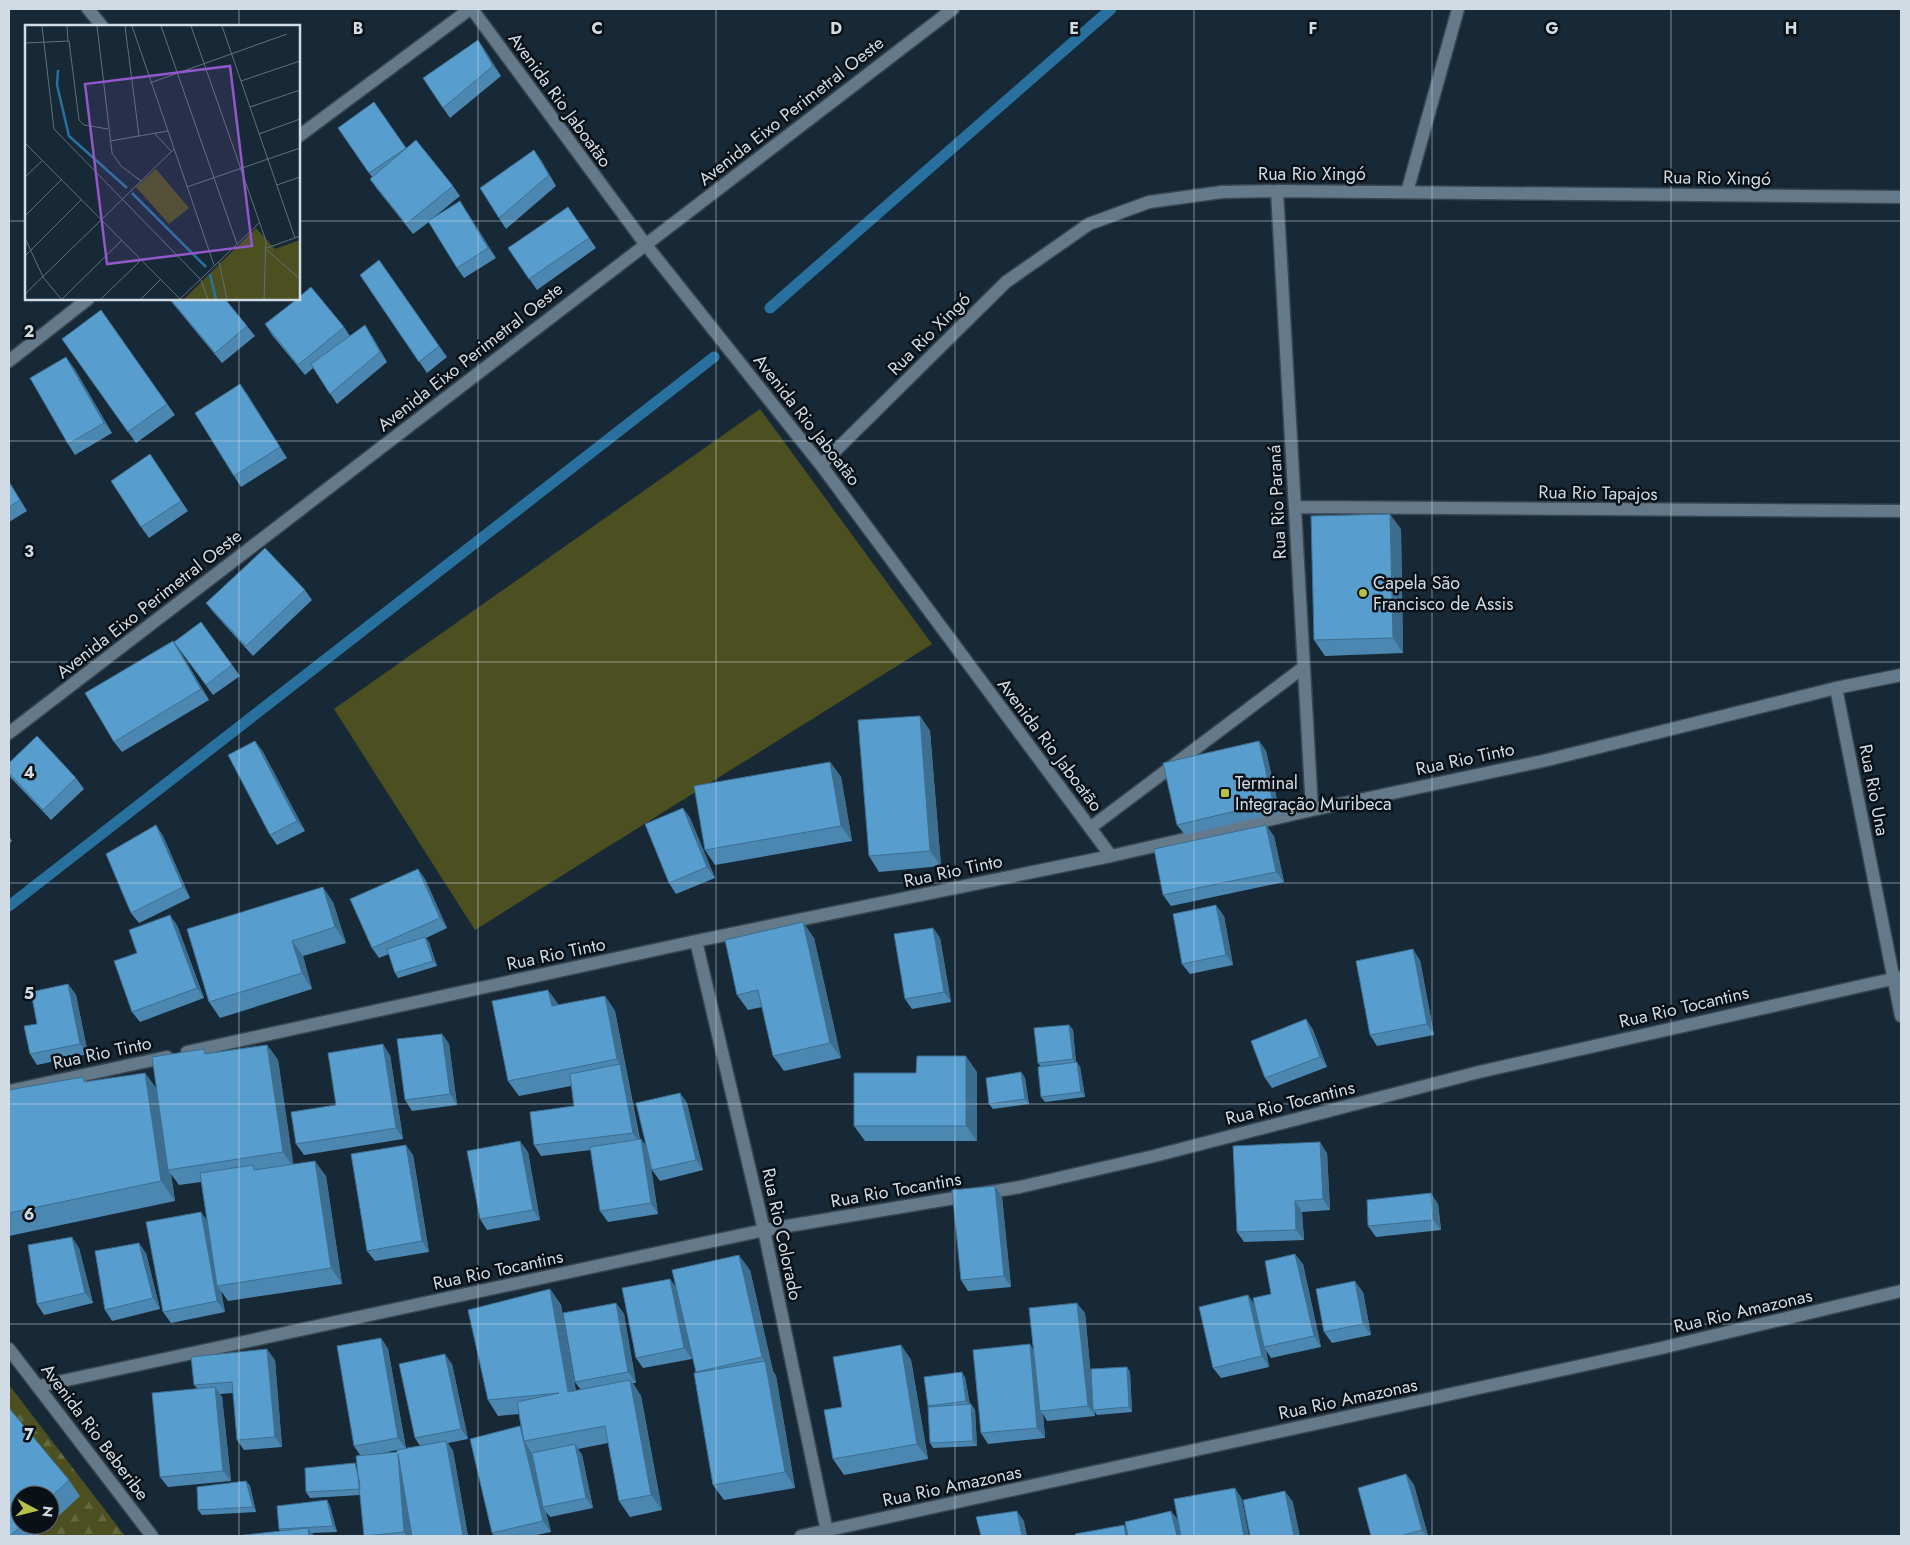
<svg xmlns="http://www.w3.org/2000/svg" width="1910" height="1545" viewBox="0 0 1910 1545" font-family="Jost,sans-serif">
<defs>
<pattern id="forest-firs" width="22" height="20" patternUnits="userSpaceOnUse" patternTransform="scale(1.25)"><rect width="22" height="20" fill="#4c5020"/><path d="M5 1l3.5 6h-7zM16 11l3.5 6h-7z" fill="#656940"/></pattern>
</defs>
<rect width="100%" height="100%" fill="#172936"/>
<path fill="url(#forest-firs)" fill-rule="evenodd" d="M9,1385L125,1536H9ZM20,1495H50V1525H20Z"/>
<path fill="#4c5020" d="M760,409L932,644L475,930L334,709Z"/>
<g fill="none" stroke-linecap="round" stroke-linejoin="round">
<path stroke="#28719f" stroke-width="11" d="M770,308L1111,9
M9,906L714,357"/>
<g stroke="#384651" stroke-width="15">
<path id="minor" d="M88,9L102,26
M472,9L646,245L821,465L1111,856
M299,136L470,9
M1277,191L1312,810
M1407,192L1458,9
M9,361L88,299
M821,465L1006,282L1089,224L1149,202L1222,192L1277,191L1901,197
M1295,507L1901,511
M1836,688L1901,1016
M9,733L953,9
M1090,828L1304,667
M696,941L764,1230L828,1536
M187,1052L696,941L1111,856L1312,810L1543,761L1836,688L1901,675
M9,1091L167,1057
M9,1349L152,1536
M39,1386L764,1230L1020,1187L1154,1156L1479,1072L1901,977
M801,1536L1657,1349L1901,1291"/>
</g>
<use href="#minor" stroke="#647989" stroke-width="12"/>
</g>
<path fill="#4b87b1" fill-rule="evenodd" d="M478,40L501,76L450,118L443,108Z
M374,102L406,148L453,186L460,196L433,218L467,212L496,258L464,278L457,268L429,222L413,234L377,189L370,179L372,177L338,128Z
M541,160L556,186L506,229L499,218Z
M568,207L596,248L537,290L508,248Z
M379,260L447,357L427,373L360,275Z
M169,299H225L247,326L255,336L222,363Z
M101,310L175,415L136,443L62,339Z
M265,324L344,327L350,336H372L387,362L337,404L313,368L305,375L272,335Z
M74,368L112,433L75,455L68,444Z
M240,384L287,458L241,487L234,476Z
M150,454L188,511L149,538L141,527Z
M9,481L27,511L9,522Z
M1401,529L1403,653L1325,656L1314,640Z
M305,590L312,600L253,656L214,613L206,603Z
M201,622L240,676L213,695L174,642Z
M173,641L180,651L209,700L122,752L114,742Z
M920,716L930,731L941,866L879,872L869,856Z
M255,741L263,752L305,831L277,845L270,835Z
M1259,741L1266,751L1280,813L1185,835L1177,825Z
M830,762L841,777L852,841L715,865L705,850Z
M9,763L76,778L84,789L51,820L11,778L9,775Z
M683,808L690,818L715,878L676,894L669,883Z
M156,825L163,836L190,898L139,923L131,913Z
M9,836L12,841L9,844Z
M1274,836L1284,882L1171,906L1163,895Z
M418,869L425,879L447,928L426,938L429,942L437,966L398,978L395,973L389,954L379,958L372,948Z
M333,902L346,943L303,956L312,989L220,1018L209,1002Z
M1224,916L1233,965L1190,974L1182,964Z
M177,925L204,998L140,1022L132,1012L137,953Z
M933,928L940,938L951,1002L912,1009L905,999Z
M814,938L841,1058L784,1071L773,1056L762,1007L748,1010L737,995Z
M1420,960L1434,1035L1377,1046L1370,1035Z
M68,984L76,995L88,1054L37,1065L30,1054L37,1024Z
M605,996L615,1011L640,1139H641L647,1147L680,1093L687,1103L703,1170L660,1181L652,1170L650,1160L658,1214L608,1222L600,1211L591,1150L541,1156L534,1145L574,1106L571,1086L519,1096L508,1081Z
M1306,1019L1313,1030L1327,1067L1272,1088L1265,1078Z
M1069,1025L1073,1030L1076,1062L1080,1067L1085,1097L1045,1102L1041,1097V1067L1038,1063Z
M442,1034L449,1044L457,1105L412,1111L405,1100Z
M267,1045L278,1060L293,1164L326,1176L342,1284L228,1301L221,1291L225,1312L171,1323L163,1312L201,1212L207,1221L201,1182L179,1185L171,1174L175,1201L9,1236V1090L83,1077L87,1082L145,1073L156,1088L204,1049L208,1053Z
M390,1055L403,1139L304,1155L296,1144L336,1105Z
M977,1072V1141H865L854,1126Z
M1021,1072L1025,1078L1029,1104L993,1109L989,1104Z
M528,1152L540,1220L487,1230L480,1219Z
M1327,1153L1330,1210L1302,1212L1304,1240L1244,1242L1237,1232Z
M413,1155L429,1252L375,1261L367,1251Z
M1002,1197L1011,1287L968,1291L961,1280Z
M1438,1204L1441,1230L1376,1237L1368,1226Z
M79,1248L93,1303L44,1315L37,1304Z
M146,1253L160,1309L112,1321L105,1310Z
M1303,1264L1321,1347L1271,1358L1266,1350L1269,1367L1221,1378L1213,1368L1248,1295L1254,1304L1271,1294Z
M750,1270L773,1371L776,1376L795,1488L724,1500L713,1485L696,1373L683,1317L692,1359L643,1368L636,1358L677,1288Z
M550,1289L561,1305L576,1391L581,1390L575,1382L616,1303L624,1314L636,1383H633L641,1396L662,1510L630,1517L619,1501L608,1443L578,1449L582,1455L593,1508L550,1517L546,1512L551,1532L532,1536H494L492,1533L520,1426L521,1428L519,1414L498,1416L488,1400Z
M1363,1292L1371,1335L1332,1343L1324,1332Z
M1085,1313L1091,1376L1127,1367L1130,1372L1132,1412L1097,1415L1095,1412V1416L1047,1421L1043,1414L1045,1438L988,1444L981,1433L1034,1350Z
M381,1338L388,1349L406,1448L420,1446L415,1438L452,1364L468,1439L448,1443L453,1451L468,1536H412L410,1524L411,1536H364L360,1495L310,1498L306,1492L357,1467L360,1455L354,1446ZM397,1450V1452L383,1453Z
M901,1345L911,1360L928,1459L844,1475L833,1459L842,1407Z
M275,1360L282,1447L244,1450L237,1440L233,1393L220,1394L222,1397L231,1481L168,1487L160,1477L197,1388L194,1385Z
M965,1377L970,1405L971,1404L975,1410L977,1446L933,1448L930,1443L929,1407L928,1406Z
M9,1408L69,1480L80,1496L50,1524V1495H20V1525H49L37,1536H9Z
M1406,1474L1414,1485L1428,1536H1371Z
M246,1481L250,1486L256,1512L202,1515L198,1510Z
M327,1500L330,1506L337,1532L312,1533L314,1536H236L280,1531L279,1529Z"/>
<path fill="#3d6e90" d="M478,40L485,50L501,76L493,66Z
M534,150L541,160L556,186L549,175Z
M460,201L467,212L496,258L488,248Z
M365,325L372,336L387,362L380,352Z
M66,357L74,368L112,433L104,423Z
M240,384L248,395L287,458L280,447Z
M1390,514L1401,529L1403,653L1393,638Z
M173,641L180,651L209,700L201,689Z
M920,716L930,731L941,866L930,851Z
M255,741L263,752L305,831L297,821Z
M1259,741L1266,751L1280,813L1273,802Z
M830,762L841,777L852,841L841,826Z
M683,808L690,818L715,878L707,867Z
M156,825L163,836L190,898L183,887Z
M1266,825L1274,836L1284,882L1276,872Z
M418,869L425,879L447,928L440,918Z
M323,887L333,902L346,943L335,927Z
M1216,905L1224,916L1233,965L1226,955Z
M170,915L177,925L204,998L197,988Z
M803,922L814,938L841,1058L830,1043Z
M933,928L940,938L951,1002L944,992Z
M425,937L429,942L437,966L433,961Z
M292,941L303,956L312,989L302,973Z
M1413,949L1420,960L1434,1035L1427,1024Z
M68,984L76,995L88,1054L80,1044Z
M548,990L559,1005L552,1006Z
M605,996L615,1011L640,1144L633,1133L620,1064L617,1059Z
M1306,1019L1313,1030L1327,1067L1320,1057Z
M1069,1025L1073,1030L1076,1065L1073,1059Z
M442,1034L449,1044L457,1105L450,1094Z
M383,1044L390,1055L403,1139L396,1128Z
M267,1045L278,1060L294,1168L283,1152Z
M966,1056L977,1072V1141L966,1126Z
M1077,1062L1080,1067L1085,1097L1081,1092Z
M1021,1072L1025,1078L1029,1104L1025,1099Z
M145,1073L159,1093L168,1170L171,1174L175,1201L161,1181Z
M680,1093L687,1103L703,1170L696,1160Z
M641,1139L648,1149L658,1214L651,1203Z
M520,1141L528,1152L540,1220L533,1210Z
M1320,1142L1327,1153L1330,1210L1323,1199Z
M406,1145L413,1155L429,1252L422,1241Z
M315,1161L326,1176L342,1284L331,1268Z
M995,1186L1002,1197L1011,1287L1004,1276Z
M1431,1193L1438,1204L1441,1230L1433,1220Z
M1295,1201L1302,1212L1304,1240L1296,1230Z
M201,1212L208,1222L217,1286L221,1291L225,1312L217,1301Z
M72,1237L79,1248L93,1303L85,1293Z
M139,1243L146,1253L160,1309L153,1298Z
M1295,1254L1303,1264L1321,1347L1314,1336Z
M739,1255L750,1270L773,1371L776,1376L795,1488L785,1472L765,1362L762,1357Z
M670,1279L678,1289L692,1359L684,1348Z
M1355,1281L1363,1292L1371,1335L1363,1324Z
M550,1289L561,1305L578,1407L568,1392Z
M1248,1295L1255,1306L1264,1347L1266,1350L1269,1367L1262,1356Z
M616,1303L624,1314L636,1383L628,1372Z
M1077,1303L1085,1313L1094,1410H1093L1095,1412V1416L1088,1406Z
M381,1338L388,1349L406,1449L398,1438Z
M1030,1344L1037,1355L1040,1411L1043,1414L1045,1438L1037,1428Z
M901,1345L911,1360L928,1459L917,1444Z
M267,1349L275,1360L282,1447L275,1437Z
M445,1354L452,1364L468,1439L461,1429Z
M1127,1367L1130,1372L1132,1412L1129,1407Z
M962,1372L965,1377L970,1406L966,1401Z
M630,1380L641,1396L662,1510L651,1495Z
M215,1387L222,1397L231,1481L223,1471Z
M971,1404L975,1410L977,1446L973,1441Z
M520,1426L528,1437L524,1441L531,1452L545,1506L543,1507L546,1512L551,1532L543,1521Z
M446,1441L453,1451L468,1536H463Z
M575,1444L582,1455L593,1508L586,1498Z
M398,1454L405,1465L411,1536H407L404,1532Z
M1406,1474L1414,1485L1428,1536H1426L1422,1530Z
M246,1481L250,1486L256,1512L253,1507Z
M1235,1488L1242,1499L1249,1536H1244Z
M1285,1491L1293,1502L1300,1536H1294Z
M327,1500L330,1506L337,1532L333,1526Z
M1017,1511L1024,1521L1027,1536H1022Z
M1171,1511L1179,1521L1182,1536H1177Z
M1124,1525L1132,1536H1126Z
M308,1528L314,1536H309Z"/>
<path fill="#579dce" stroke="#3d6e90" d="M478,40L493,66L443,108L423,78Z
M374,102L406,148L369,173L338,128Z
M416,140L453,186L406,224L370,179Z
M534,150L549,175L499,218L480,188Z
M460,201L488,248L457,268L428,221Z
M568,207L589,238L529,279L508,248Z
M379,260L439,346L419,362L360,275Z
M311,287L344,327L298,365L265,324L297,299H299V297Z
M170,299H225L247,326L215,353Z
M101,310L167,404L128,432L62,339Z
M365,325L380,352L330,394L311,364Z
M66,357L104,423L68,444L30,378Z
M240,384L280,447L234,476L195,413Z
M150,454L181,501L141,527L111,481Z
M9,482L20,500L9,507Z
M1390,514L1393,638L1314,640L1311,516Z
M265,548L305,590L246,646L206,603Z
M201,622L232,665L206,685L174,642Z
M173,641L201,689L114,742L85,693Z
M920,716L930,851L869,856L858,720Z
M37,736L76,778L43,810L9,773V763Z
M255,741L297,821L270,835L228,755Z
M1259,741L1273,802L1177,825L1163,763Z
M830,762L841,826L705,850L694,786Z
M683,808L707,867L669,883L645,824Z
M156,825L183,887L131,913L106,854Z
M1266,825L1276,872L1163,895L1154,849Z
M418,869L440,918L372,948L350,899Z
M323,887L335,927L292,941L302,973L209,1002L187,929Z
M1216,905L1226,955L1182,964L1173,914Z
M170,915L197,988L132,1012L114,961L137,953L129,930Z
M803,922L830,1043L773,1056L758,990L737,995L725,940Z
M933,928L944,992L905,999L894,934Z
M425,937L433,961L395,973L387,949Z
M1413,949L1427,1024L1370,1035L1356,961Z
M68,984L80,1044L30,1054L24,1026L37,1024L31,992Z
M548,990L552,1006L605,996L617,1059L508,1081L492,1001Z
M1306,1019L1320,1057L1265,1078L1251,1041Z
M1069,1025L1073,1059L1038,1063L1034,1028Z
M442,1034L450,1094L405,1100L397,1039Z
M383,1044L396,1128L296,1144L291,1112L336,1105L328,1053Z
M267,1045L283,1152L168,1170L152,1057L204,1049L205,1054Z
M917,1056H966V1126H854V1073H916Z
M1077,1062L1081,1092L1041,1097L1038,1067Z
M620,1064L633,1133L534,1145L530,1112L574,1106L570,1074Z
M1021,1072L1025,1099L989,1104L986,1078Z
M145,1073L161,1181L9,1213V1090L83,1077L84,1082Z
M680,1093L696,1160L652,1170L636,1103Z
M641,1139L651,1203L600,1211L590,1147Z
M520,1141L533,1210L480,1219L467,1151Z
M1320,1142L1323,1199L1295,1201L1296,1230L1237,1232L1233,1146Z
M406,1145L422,1241L367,1251L351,1154Z
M315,1161L331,1268L217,1286L200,1173L253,1165L254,1170Z
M995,1186L1004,1276L961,1280L952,1190Z
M1431,1193L1433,1220L1368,1226L1367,1200Z
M201,1212L217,1301L163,1312L146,1222Z
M72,1237L85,1293L37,1304L28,1245Z
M139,1243L153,1298L105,1310L95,1251Z
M1295,1254L1314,1336L1264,1347L1253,1298L1271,1294L1265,1261Z
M739,1255L762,1357L696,1372L672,1270Z
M670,1279L684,1348L636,1358L622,1288Z
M1355,1281L1363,1324L1324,1332L1316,1289Z
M550,1289L568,1392L630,1380L651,1495L619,1501L605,1426L524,1441L517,1402L559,1393L488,1400L468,1310Z
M1248,1295L1262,1356L1213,1368L1199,1307Z
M616,1303L628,1372L575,1382L563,1313Z
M1077,1303L1088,1406L1040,1411L1029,1308Z
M381,1338L398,1438L354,1446L337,1346Z
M1030,1344L1037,1428L981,1433L973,1350Z
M901,1345L917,1444L833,1459L824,1410L842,1407L833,1357Z
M267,1349L275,1437L237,1440L232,1382L194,1385L191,1357Z
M445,1354L461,1429L415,1438L399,1364Z
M765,1361L785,1472L713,1485L694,1373Z
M1127,1367L1129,1407L1093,1410L1091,1369Z
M962,1372L966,1401L928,1406L924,1377Z
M215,1387L223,1471L160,1477L152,1393Z
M971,1404L973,1441L930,1443L928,1407Z
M9,1408L69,1480L50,1498V1495H20V1525H22L10,1536H9Z
M520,1426L543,1521L492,1533L470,1439Z
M446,1441L463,1536H412L398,1454L404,1532L364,1536L356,1456L397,1452V1450Z
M575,1444L586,1498L543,1507L532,1453Z
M355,1463L359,1480L360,1489L306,1492L305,1468Z
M1406,1474L1422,1530L1400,1536H1371L1358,1488Z
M246,1481L253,1507L198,1510L197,1487Z
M1235,1488L1244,1536H1181L1174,1499Z
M1285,1491L1294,1536H1250L1243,1500Z
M327,1500L333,1526L279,1529L277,1506Z
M1017,1511L1022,1536H981L976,1517Z
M1171,1511L1177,1536H1128L1125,1522Z
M1124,1525L1126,1536H1076L1075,1534Z
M308,1528L309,1536H236Z"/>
<path fill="none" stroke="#d0dbe4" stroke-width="1" stroke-opacity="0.55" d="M239,9V26M478,9V1536M716,9V1536M955,9V1536M1194,9V1536M1432,9V1536M1671,9V1536M9,221H26M299,221H1901M239,299V1536M9,441H1901M9,662H1901M9,883H1901M9,1104H1901M9,1324H1901"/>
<g fill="#b7c148" stroke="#091117" stroke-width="2">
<circle cx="1363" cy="593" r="5"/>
<rect x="1220" y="788" width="10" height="10" rx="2.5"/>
</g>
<g text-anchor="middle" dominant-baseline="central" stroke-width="5" stroke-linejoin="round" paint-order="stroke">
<g font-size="18" fill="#d0dbe4" stroke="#091117">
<text transform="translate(560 100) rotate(54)">Avenida Rio Jaboatão</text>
<text transform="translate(791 111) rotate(-38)">Avenida Eixo Perimetral Oeste</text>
<text x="1312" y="174">Rua Rio Xingó</text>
<text transform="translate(1717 178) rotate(1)">Rua Rio Xingó</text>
<text transform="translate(929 334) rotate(-45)">Rua Rio Xingó</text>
<text transform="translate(470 357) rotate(-38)">Avenida Eixo Perimetral Oeste</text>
<text transform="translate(807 420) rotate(52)">Avenida Rio Jaboatão</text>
<text transform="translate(1598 493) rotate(1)">Rua Rio Tapajos</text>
<text transform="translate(1277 502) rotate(-93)">Rua Rio Paraná</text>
<text transform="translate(149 604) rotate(-38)">Avenida Eixo Perimetral Oeste</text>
<text transform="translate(1050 745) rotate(53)">Avenida Rio Jaboatão</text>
<text transform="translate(1465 759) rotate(-12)">Rua Rio Tinto</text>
<text transform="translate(1874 790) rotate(79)">Rua Rio Una</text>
<text transform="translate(953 871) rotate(-12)">Rua Rio Tinto</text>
<text transform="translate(556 954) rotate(-12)">Rua Rio Tinto</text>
<text transform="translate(1684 1007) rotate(-13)">Rua Rio Tocantins</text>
<text transform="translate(102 1053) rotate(-12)">Rua Rio Tinto</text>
<text transform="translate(1290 1103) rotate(-14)">Rua Rio Tocantins</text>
<text transform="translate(896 1190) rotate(-10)">Rua Rio Tocantins</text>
<text transform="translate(782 1234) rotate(78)">Rua Rio Colorado</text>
<text transform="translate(498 1270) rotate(-12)">Rua Rio Tocantins</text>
<text transform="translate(1743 1311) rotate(-13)">Rua Rio Amazonas</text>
<text transform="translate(1348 1399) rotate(-12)">Rua Rio Amazonas</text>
<text transform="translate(95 1432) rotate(53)">Avenida Rio Beberibe</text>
<text transform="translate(952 1486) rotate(-12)">Rua Rio Amazonas</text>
</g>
<g font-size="18" fill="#d0dbe4" stroke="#091117" text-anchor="start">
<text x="1373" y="583">Capela São<tspan x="1373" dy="21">Francisco de Assis</tspan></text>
<text x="1235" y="783">Terminal<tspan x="1235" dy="21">Integração Muribeca</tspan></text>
</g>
</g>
<g transform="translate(25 25)">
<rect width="275" height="275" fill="#172936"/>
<path d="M231,203L250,224L275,215V274H159Z" fill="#4c5020"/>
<path d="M131,144L164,183L144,199L111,162Z" fill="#4c5020"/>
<path fill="none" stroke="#28719f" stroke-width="2.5" d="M33,45L32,60L44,111L102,163M107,168L181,242M185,249L191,274"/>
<path fill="none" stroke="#61707c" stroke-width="1" d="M17,1L29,104L176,255L183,274M42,1L43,16M72,1L87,128L96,141L116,156M100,1L114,111M107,1L189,240M136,1L212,219M166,1L241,216L239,274M197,1L270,213M0,18L44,16L54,95L59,100L83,104M216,56L275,36M125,58L262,9M225,82L275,65M129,108L147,127M234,109L275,94M85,116L143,106M0,118L155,274L234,198M0,152L18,135M252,160L275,152M162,162L275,123M0,191L37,154M0,213L18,252L36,274M242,223L275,211M242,225L275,254M0,231L57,174M194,237L202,274M0,269L149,124M37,274L97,215M76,274L116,235M116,274L136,254"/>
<path fill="#9058c8" fill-opacity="0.15" stroke="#9058c8" stroke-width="2.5" d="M205,41L227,221L82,239L60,59Z"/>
<rect width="275" height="275" fill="none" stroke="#d0dbe4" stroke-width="2.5"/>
</g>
<g font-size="16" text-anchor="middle" font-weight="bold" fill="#d0dbe4" stroke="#091117" stroke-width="5" stroke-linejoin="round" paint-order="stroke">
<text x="358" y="34">B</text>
<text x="597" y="34">C</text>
<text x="836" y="34">D</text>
<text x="1074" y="34">E</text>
<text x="1313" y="34">F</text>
<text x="1552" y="34">G</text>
<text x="1791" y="34">H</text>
<text x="29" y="337">2</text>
<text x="29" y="557">3</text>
<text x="29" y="778">4</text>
<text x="29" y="999">5</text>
<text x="29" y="1220">6</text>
<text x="29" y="1440">7</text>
</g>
<rect width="1910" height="1545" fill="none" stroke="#d0dbe4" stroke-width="20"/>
<g transform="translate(35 1510) rotate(97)"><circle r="24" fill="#091117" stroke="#596269"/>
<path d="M0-4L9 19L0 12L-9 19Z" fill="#b7c148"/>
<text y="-8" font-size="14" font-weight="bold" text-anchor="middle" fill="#d0dbe4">N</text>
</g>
</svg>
